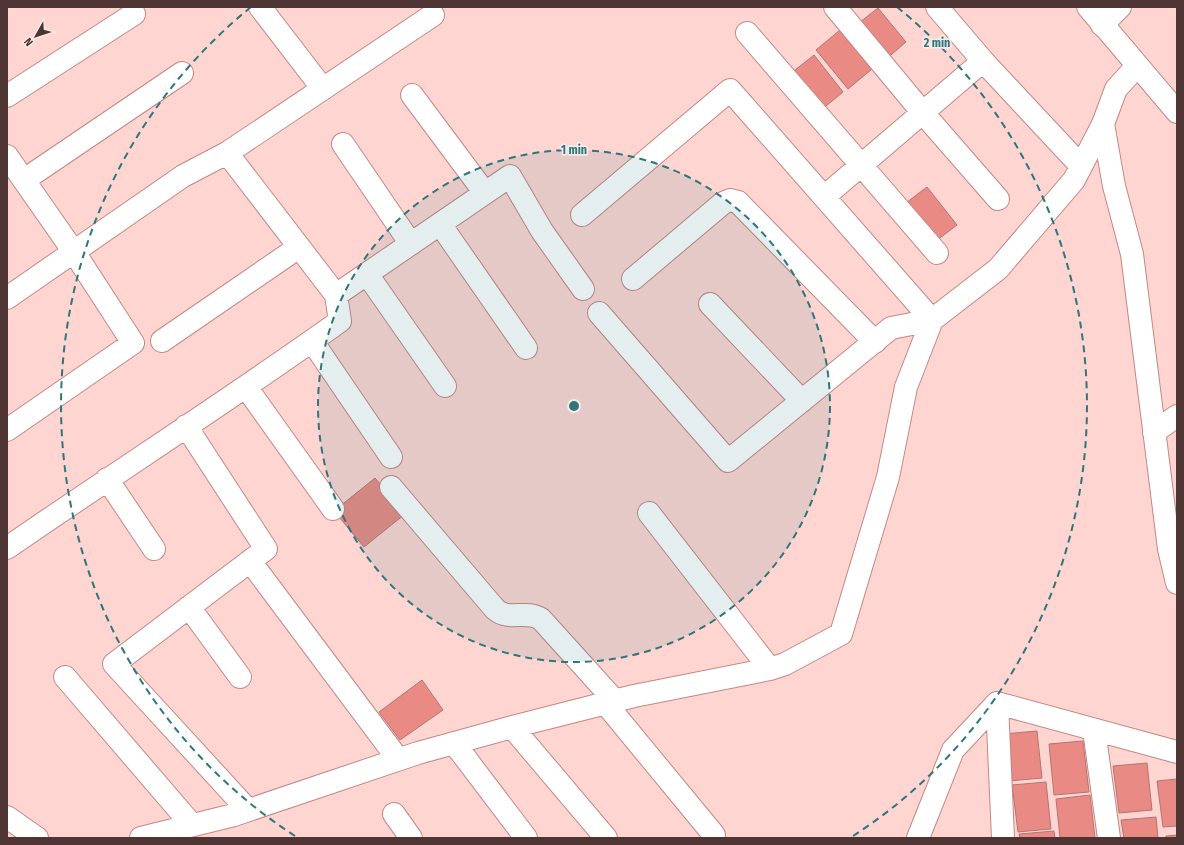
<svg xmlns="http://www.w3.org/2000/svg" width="1184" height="845" viewBox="0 0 1184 845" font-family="'Fira Sans Condensed',sans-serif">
<rect width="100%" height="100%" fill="#ffd5d2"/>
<path fill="#ea8a85" stroke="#b27571" d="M878,8L906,42L884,61L855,26Z
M840,30L872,69L848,89L816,50Z
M814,55L843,92L820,111L790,74Z
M927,187L957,225L932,244L902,206Z
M375,478L405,514L364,547L334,511Z
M422,680L443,710L400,740L379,712Z
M1037,731L1042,778L1009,781L1003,734Z
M1083,741L1089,792L1054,795L1049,744Z
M1147,763L1152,810L1119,813L1113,766Z
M1177,779V826L1163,827L1157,781Z
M1046,782L1051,829L1018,832L1012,785Z
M1090,795L1095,838H1060L1056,799Z
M1156,817L1158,838H1124L1121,820Z
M1054,831L1055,838H1020L1019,834Z
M1177,835V838H1166V836Z"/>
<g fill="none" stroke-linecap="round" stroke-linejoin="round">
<g stroke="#c58682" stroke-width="24">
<path id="minor" d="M260,7L323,89
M835,7L923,113L998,199
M1102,25L1120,7
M747,33L937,253
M983,61L1081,166
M412,95L485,193
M7,96L134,14
M343,144L411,244
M227,153L433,15
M7,156L74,252L133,343L7,430
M24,180L182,73
M824,197L983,61L937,7
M582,215L730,90L932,320
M440,224L526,348
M367,274L445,386
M633,279L723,203L730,200L738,202L875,342
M7,298L183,176L227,153L336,295L510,176L542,231L583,289
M710,304L802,401
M599,313L728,461L891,328L932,320L998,269L1074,180L1103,124
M162,341L299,247
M312,341L391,457
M246,387L333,509
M186,426L266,549L114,664L248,810
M1154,432L1177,416
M107,479L154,549
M391,487L495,609C509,622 525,609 541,619L615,701
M649,513L770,669
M7,548C117,472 231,399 340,321L336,295
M250,561L398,759
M189,607L240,677
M65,677L192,825
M997,703L1003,838
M606,704L714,835
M512,727L606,838
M1094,730L1109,838
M454,743L526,838
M394,814L411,838
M7,817L37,838
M141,838L234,815L418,753L512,727L634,696L770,669L785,664L841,634L888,477L906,387L932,320
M918,838L953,750L997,703L1177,752"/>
</g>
<g stroke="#c58682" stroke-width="24">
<path id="tertiary" d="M1088,7L1177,112
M1137,66L1116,89L1103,124L1114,186L1132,254L1169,549L1177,583"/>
</g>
<use href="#minor" stroke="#fff" stroke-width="22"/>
<use href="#tertiary" stroke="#fff" stroke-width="22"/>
</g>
<circle cx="574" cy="406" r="256" fill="#2c767c" fill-opacity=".12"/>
<g fill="none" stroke="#2c767c" stroke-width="2" stroke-dasharray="7 5">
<circle cx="574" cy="406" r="256"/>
<path d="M295 836A513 513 0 0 1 251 7M897 7A513 513 0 0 1 853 836"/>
</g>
<circle cx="574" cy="406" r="6" fill="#2c767c" stroke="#f8eae9" stroke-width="2"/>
<g font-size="12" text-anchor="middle" font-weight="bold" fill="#2c767c" stroke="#f8eae9" stroke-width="3.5" stroke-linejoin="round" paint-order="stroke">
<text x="937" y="47">2 min</text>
<text x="574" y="154">1 min</text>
</g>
<rect width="1184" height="845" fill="none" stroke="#4e3432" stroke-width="16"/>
<g transform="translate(36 36) rotate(231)" stroke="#f8eae9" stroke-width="3" paint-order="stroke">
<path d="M0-3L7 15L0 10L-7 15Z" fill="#4e3432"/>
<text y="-6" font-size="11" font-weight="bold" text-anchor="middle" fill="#4e3432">N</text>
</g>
</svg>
